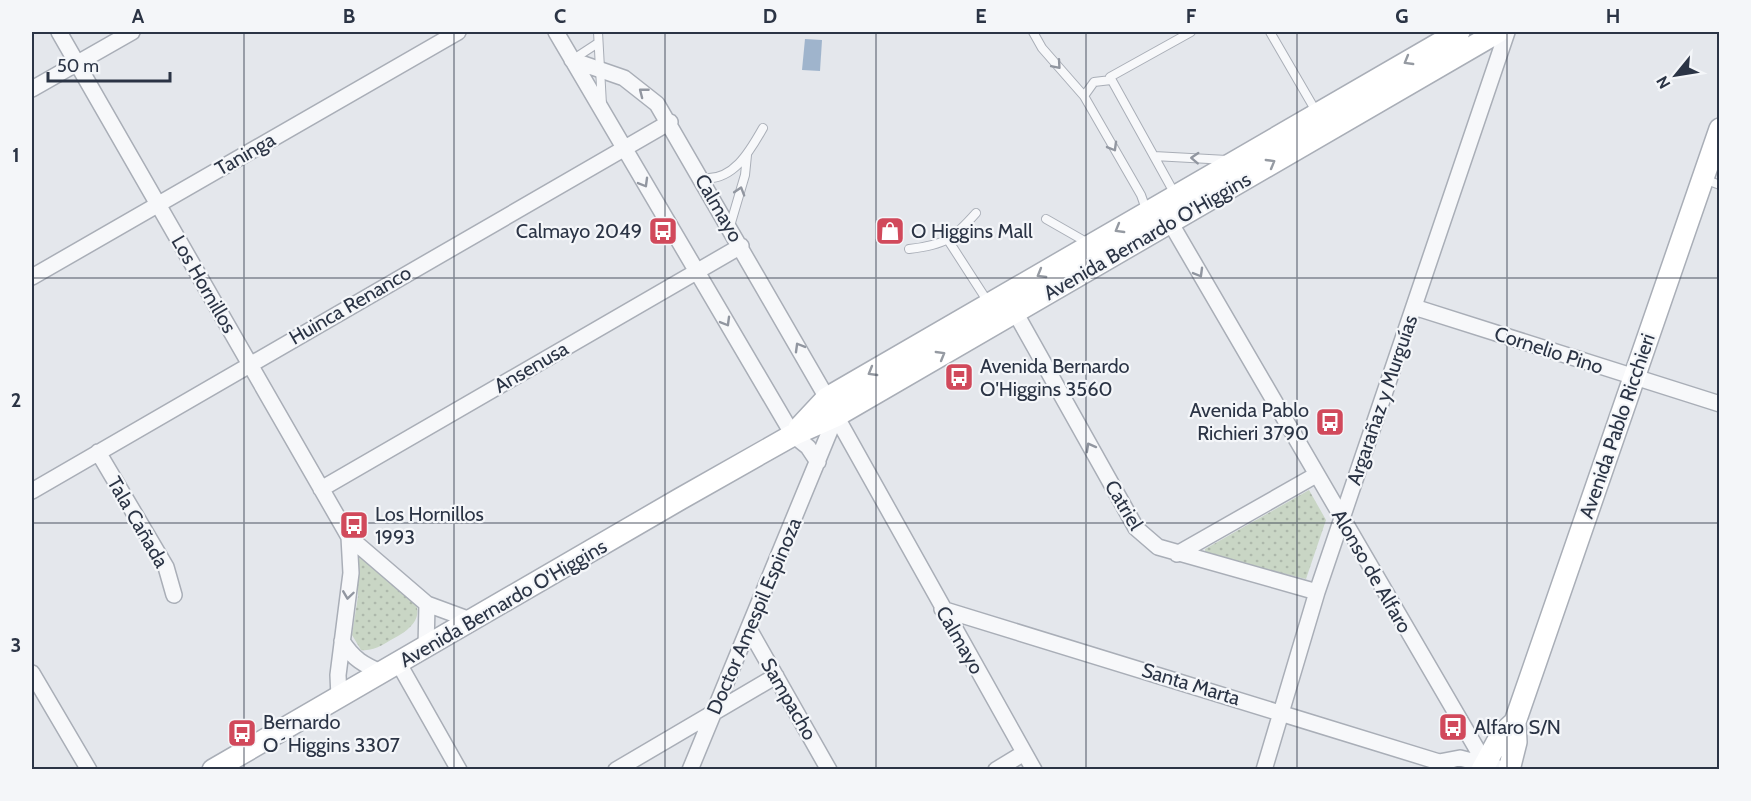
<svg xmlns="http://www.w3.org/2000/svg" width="1751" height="801" viewBox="0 0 1751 801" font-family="Cabin,sans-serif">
<defs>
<pattern id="park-dots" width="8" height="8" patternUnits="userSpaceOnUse" patternTransform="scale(1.5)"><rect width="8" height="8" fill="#c9d6c5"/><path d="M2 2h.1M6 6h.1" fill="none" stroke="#adb8ab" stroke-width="1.8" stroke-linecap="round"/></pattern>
</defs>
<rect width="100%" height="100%" fill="#e4e7ec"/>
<path fill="url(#park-dots)" d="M1309,490L1326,520L1306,579L1205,554V549Z
M356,549C382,570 451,606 398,636C386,642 375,652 361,650L352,635L358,596Z"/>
<path fill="#9fb4cc" d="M805,39L822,40L820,71L802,70Z"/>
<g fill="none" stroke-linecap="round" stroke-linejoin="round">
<g stroke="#a9aeb7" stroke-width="10">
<path id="lane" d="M598,32L602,105
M1033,32L1042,48L1084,96L1141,195L1147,212
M1270,32L1317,113
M572,60L598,43
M1084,96L1094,82L1111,80
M1154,156L1227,160
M702,178C733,182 750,151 763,128
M1704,179L1720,185
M1176,196L1110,77L1191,32
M1046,219L1088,243
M730,226L745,175L747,155
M948,240L988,302
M909,249C945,245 953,239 976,213"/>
</g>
<g stroke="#a9aeb7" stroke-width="18">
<path id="street" d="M59,32L349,537L427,604L473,621
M556,32L793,435L808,447L818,462
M572,60L624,78L657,104L827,398
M32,89L132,32
M1170,222L1485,763
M32,277L458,32
M1414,307L1720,404
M1015,312L1136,528L1158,547L1317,592
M836,416L1034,770
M98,452L166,567L174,595
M321,489L741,246
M32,491L670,122
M1177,554L1316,475
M942,609L1439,762L1449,770
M749,629L829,770
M342,641C353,659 364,665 383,673
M426,648L427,604
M399,664L459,770
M32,673L89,770
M339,697L338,675L351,573L349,537
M1439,762L1460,758L1507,770
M616,770L776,676
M690,770L836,416
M996,770L1024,753
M1264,770L1317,592L1507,32"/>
</g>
<g stroke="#a9aeb7" stroke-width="24">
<path id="secondary" d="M799,428L827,398L1459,32
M213,770L680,499L793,435L836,416L1498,32
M1482,770L1501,735L1515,722
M1509,770L1516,742L1515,722L1720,129"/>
</g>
<use href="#lane" stroke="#f7f8fa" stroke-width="8"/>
<use href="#street" stroke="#f7f8fa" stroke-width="15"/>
<use href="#secondary" stroke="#fff" stroke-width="21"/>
</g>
<defs><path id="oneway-chevron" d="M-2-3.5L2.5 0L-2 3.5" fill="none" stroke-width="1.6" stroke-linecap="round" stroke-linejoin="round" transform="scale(1.5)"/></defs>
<g stroke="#959aa2">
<use href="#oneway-chevron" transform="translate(1408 61) rotate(150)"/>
<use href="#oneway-chevron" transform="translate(1271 163) rotate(-30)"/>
<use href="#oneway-chevron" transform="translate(1119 229) rotate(150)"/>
<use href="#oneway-chevron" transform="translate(1041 274) rotate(150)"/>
<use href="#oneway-chevron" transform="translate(941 355) rotate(-30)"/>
<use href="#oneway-chevron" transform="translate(872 372) rotate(150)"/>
</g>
<g stroke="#9196a0">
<use href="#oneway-chevron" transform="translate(1057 65) rotate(49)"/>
<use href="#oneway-chevron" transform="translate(643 92) rotate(-142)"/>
<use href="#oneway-chevron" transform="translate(1113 147) rotate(60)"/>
<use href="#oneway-chevron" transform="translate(1195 158) rotate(-177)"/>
<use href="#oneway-chevron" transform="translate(644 183) rotate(60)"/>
<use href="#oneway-chevron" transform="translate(740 191) rotate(-73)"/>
<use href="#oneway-chevron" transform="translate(1199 273) rotate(60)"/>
<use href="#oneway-chevron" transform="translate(726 322) rotate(60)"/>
<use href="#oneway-chevron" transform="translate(799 347) rotate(-120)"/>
<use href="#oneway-chevron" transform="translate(1090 447) rotate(-119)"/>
<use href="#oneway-chevron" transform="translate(348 595) rotate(98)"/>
</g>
<path fill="none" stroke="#2b3445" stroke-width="1.5" stroke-opacity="0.55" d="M244,32V770M454,32V770M665,32V770M876,32V770M1086,32V770M1297,32V770M1507,32V770M32,278H1720M32,523H1720"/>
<defs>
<g id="bus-square" transform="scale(1.5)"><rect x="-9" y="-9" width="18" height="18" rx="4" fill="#d1495b" stroke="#f4f6f9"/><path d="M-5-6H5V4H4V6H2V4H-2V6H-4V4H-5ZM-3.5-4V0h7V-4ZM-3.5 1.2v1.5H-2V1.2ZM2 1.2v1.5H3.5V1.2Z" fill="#fff"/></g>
<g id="shop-square" transform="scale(1.5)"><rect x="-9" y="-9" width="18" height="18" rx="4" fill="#d1495b" stroke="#f4f6f9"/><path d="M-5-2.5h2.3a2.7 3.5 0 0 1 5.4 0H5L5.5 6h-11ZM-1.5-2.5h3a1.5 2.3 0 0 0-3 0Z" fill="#fff"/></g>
</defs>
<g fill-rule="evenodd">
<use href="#bus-square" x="663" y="231"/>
<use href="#shop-square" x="890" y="231"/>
<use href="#bus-square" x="959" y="377"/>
<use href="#bus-square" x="1330" y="422"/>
<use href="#bus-square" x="354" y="525"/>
<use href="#bus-square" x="1453" y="727"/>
<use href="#bus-square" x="242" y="733"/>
</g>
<g text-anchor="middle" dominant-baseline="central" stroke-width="4.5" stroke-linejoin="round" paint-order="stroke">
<g font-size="20" fill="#2b3445" stroke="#f4f6f9">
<text transform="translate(245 154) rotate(-30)">Taninga</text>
<text transform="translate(719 208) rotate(60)">Calmayo</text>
<text transform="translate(1147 236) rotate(-30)">Avenida Bernardo O'Higgins</text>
<text transform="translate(204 284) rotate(60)">Los Hornillos</text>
<text transform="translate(350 305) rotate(-30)">Huinca Renanco</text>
<text transform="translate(1549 350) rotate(18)">Cornelio Pino</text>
<text transform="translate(531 367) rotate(-30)">Ansenusa</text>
<text transform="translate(1382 400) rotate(-71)">Argarañaz y Murguías</text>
<text transform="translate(1617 426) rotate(-71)">Avenida Pablo Ricchieri</text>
<text transform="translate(1124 505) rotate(59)">Catriel</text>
<text transform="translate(138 522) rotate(60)">Tala Cañada</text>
<text transform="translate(1372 571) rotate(60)">Alonso de Alfaro</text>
<text transform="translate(503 603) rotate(-30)">Avenida Bernardo O'Higgins</text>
<text transform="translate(754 616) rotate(-67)">Doctor Amespil Espinoza</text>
<text transform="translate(960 640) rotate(60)">Calmayo</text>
<text transform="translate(1191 684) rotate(17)">Santa Marta</text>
<text transform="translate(789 699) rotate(60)">Sampacho</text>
</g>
<g font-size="20" fill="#2b3445" stroke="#f4f6f9" text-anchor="start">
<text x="642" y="231" text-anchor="end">Calmayo 2049</text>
<text x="911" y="231">O Higgins Mall</text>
<text x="980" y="366">Avenida Bernardo<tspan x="980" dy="23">O'Higgins 3560</tspan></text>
<text x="1309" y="410" text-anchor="end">Avenida Pablo<tspan x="1309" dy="23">Richieri 3790</tspan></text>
<text x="375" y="514">Los Hornillos<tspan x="375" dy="23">1993</tspan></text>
<text x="263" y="722">Bernardo<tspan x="263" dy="23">O´Higgins 3307</tspan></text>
<text x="1474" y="727">Alfaro S/N</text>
</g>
</g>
<rect width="1751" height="801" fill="none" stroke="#f4f6f9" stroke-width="66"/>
<g transform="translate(1676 75) rotate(240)" stroke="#f4f6f9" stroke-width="4.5" paint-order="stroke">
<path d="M0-4.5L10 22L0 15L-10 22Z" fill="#2b3445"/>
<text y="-9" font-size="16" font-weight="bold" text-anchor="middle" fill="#2b3445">N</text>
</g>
<path d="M48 72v9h122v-9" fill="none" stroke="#2b3445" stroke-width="3"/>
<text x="57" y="72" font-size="18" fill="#2b3445" stroke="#f4f6f9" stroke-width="4.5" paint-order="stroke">50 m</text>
<rect x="33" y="33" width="1685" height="735" fill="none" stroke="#2b3445" stroke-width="2"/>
<g font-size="20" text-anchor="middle" font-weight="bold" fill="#2b3445">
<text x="138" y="23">A</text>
<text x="349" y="23">B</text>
<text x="560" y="23">C</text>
<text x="770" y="23">D</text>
<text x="981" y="23">E</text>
<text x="1191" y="23">F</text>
<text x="1402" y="23">G</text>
<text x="1613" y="23">H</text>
<text x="16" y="162">1</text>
<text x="16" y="407">2</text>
<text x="16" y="652">3</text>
</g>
</svg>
